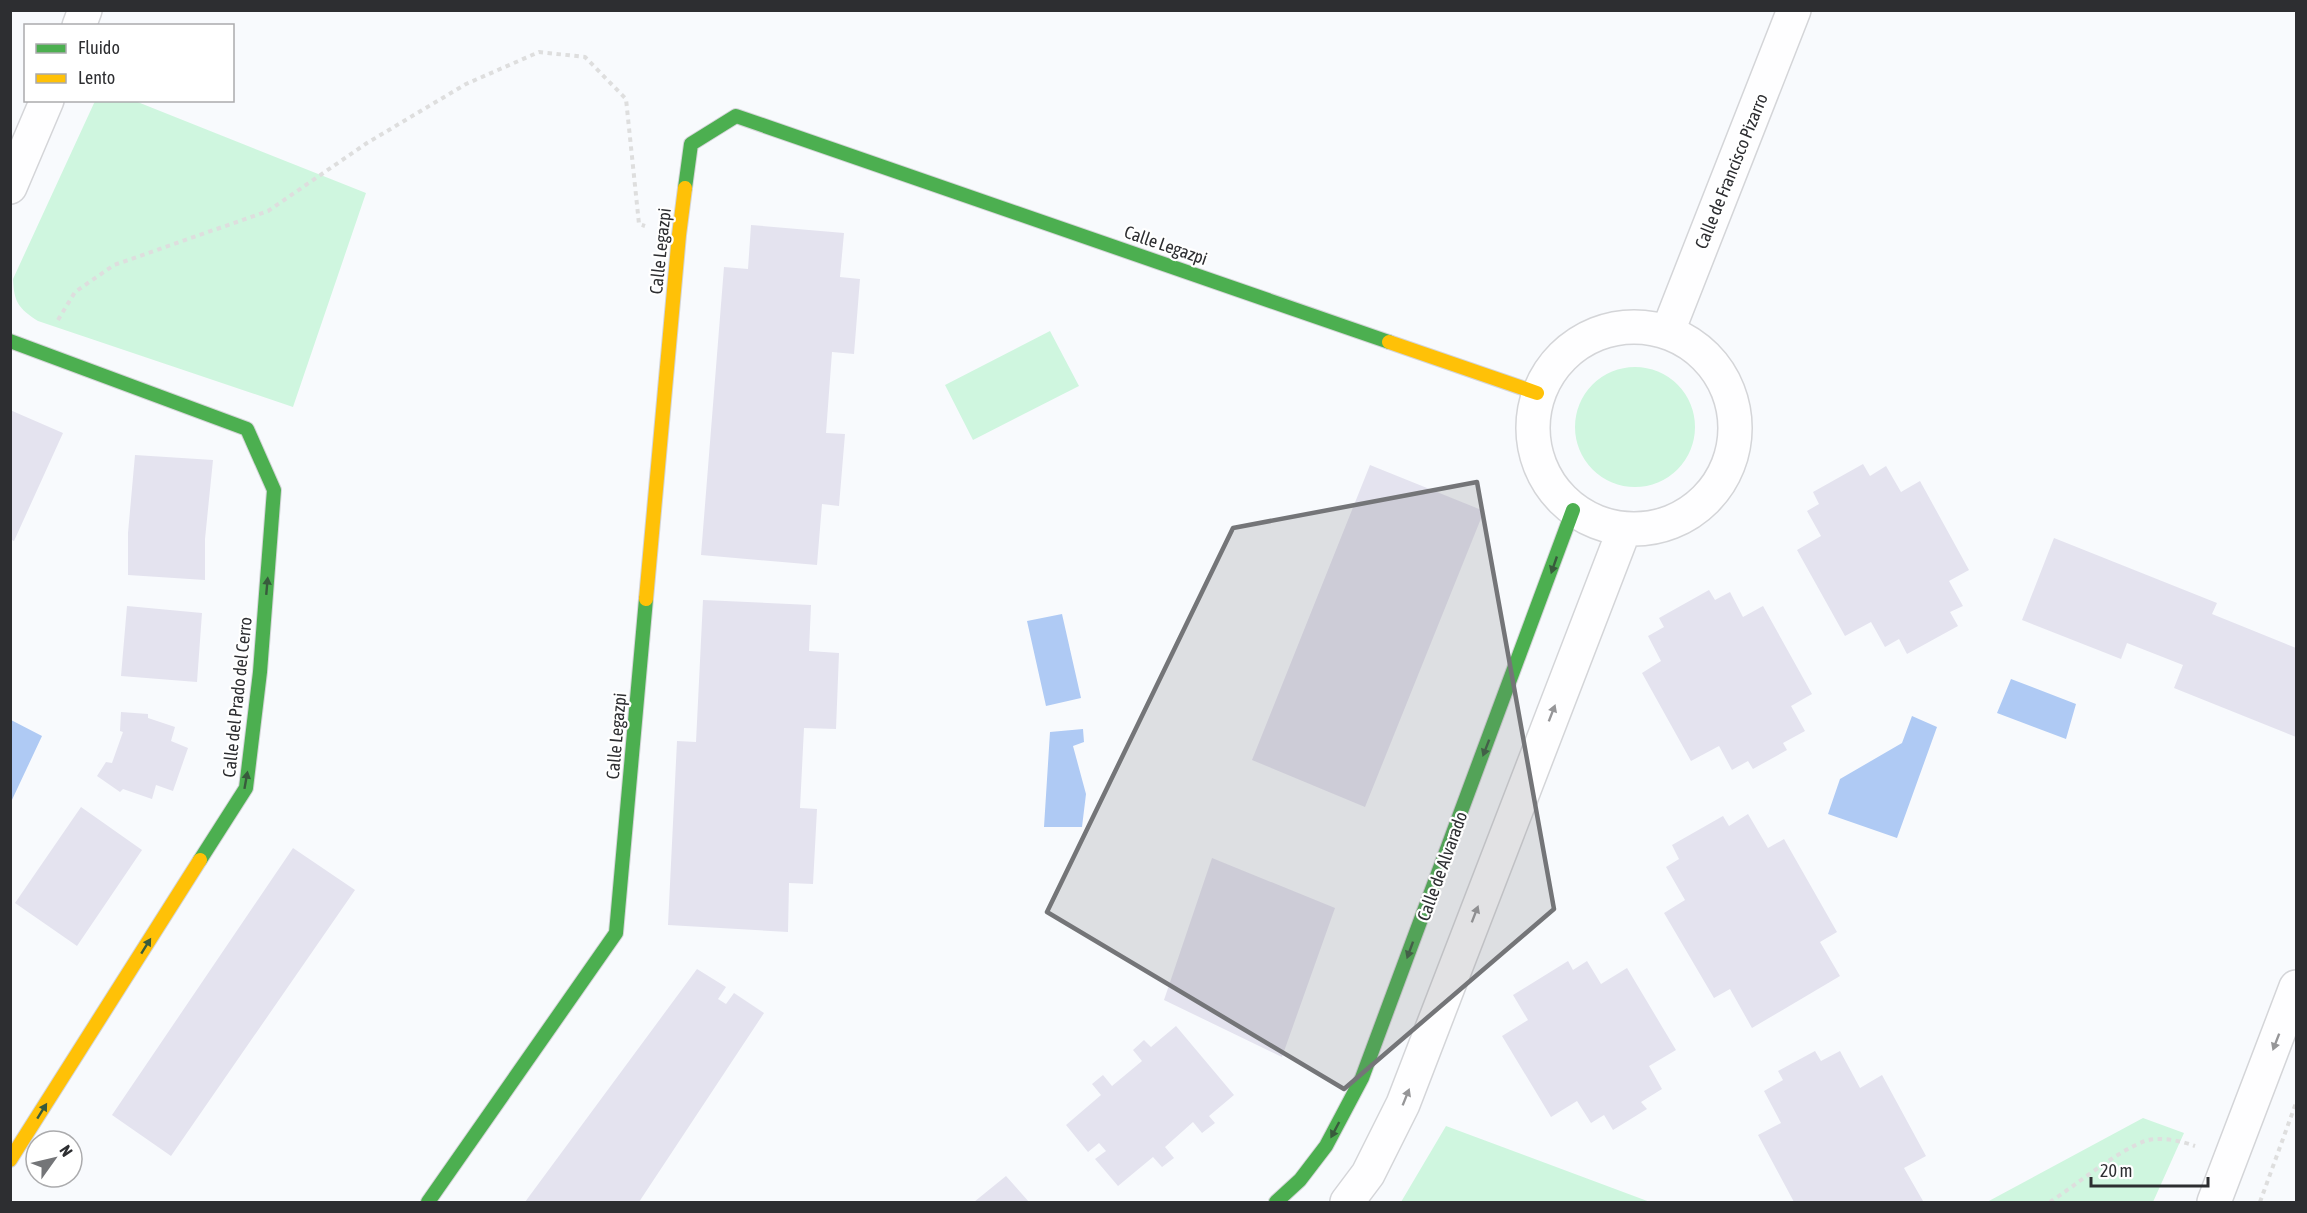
<svg xmlns="http://www.w3.org/2000/svg" width="2307" height="1213" viewBox="0 0 2307 1213" font-family="'Asap Condensed',sans-serif">
<rect width="100%" height="100%" fill="#f8fafd"/>
<path fill="#cff6df" d="M95,101H135L366,193L293,407L38,321C18,308 14,302 13,279Z
M1050,331L1079,386L973,440L945,385Z
M1575 427a60 60 0 1 1 120 0a60 60 0 1 1-120 0Z
M2143,1118L2184,1133L2153,1202H1987Z
M1446,1126L1650,1202H1401Z"/>
<path fill="#afcaf4" d="M1062,614L1081,698L1046,706L1027,621Z
M2011,679L2076,704L2066,739L1997,713Z
M1912,716L1937,727L1897,838L1828,814L1840,779L1902,743Z
M11,720L42,736L11,802Z
M1083,729L1084,742L1073,746L1086,794L1082,827H1044L1050,732Z"/>
<path fill="#e4e3ef" d="M751,225L844,233L840,277L860,279L854,354L832,352L826,433L845,434L839,506L822,504L817,565L701,555L724,267L748,269Z
M10,410L63,433L14,541L10,539Z
M135,455L213,460L205,539V580L128,575V533Z
M1863,464L1870,476L1886,466L1901,492L1920,481L1969,570L1949,581L1963,606L1950,612L1958,626L1907,654L1899,639L1885,647L1871,622L1845,636L1797,550L1821,536L1807,511L1819,504L1813,492Z
M1370,465L1484,511L1365,807L1252,760Z
M2054,538L2217,603L2212,614L2296,648V737L2174,688L2183,665L2127,643L2121,659L2022,620Z
M1709,590L1715,600L1730,592L1743,617L1763,606L1812,694L1791,706L1805,731L1783,743L1787,750L1753,769L1748,761L1732,770L1719,746L1691,761L1642,673L1661,661L1648,636L1664,627L1659,618Z
M703,600L811,605L809,651L839,653L836,729L804,728L800,808L817,809L813,884L789,883L788,932L668,925L677,741L696,742Z
M127,606L202,613L197,682L121,676Z
M121,712L148,714V718L175,727L171,741L188,748L173,791L156,785L152,799L123,789L120,792L97,776L106,762L112,763L123,732L120,731Z
M81,807L142,850L77,946L15,903Z
M1748,814L1768,848L1784,839L1837,932L1820,942L1840,976L1752,1028L1730,989L1714,998L1664,913L1685,900L1666,867L1679,859L1672,845L1723,816L1729,826Z
M293,848L355,890L171,1156L112,1115Z
M1212,858L1335,908L1282,1057L1164,1000Z
M1568,961L1573,970L1587,961L1601,984L1627,968L1676,1050L1649,1066L1662,1089L1641,1102L1647,1109L1613,1130L1604,1115L1591,1123L1577,1101L1551,1117L1502,1036L1528,1020L1513,995Z
M697,969L726,987L718,999L726,1004L734,993L764,1013L639,1202H525Z
M1176,1026L1234,1095L1209,1116L1215,1123L1202,1133L1193,1122L1165,1147L1174,1158L1162,1167L1153,1157L1118,1186L1095,1159L1106,1151L1099,1143L1088,1152L1066,1125L1101,1095L1092,1084L1103,1075L1112,1086L1142,1061L1133,1050L1144,1040L1151,1047Z
M1815,1051L1821,1061L1840,1051L1860,1088L1882,1075L1926,1156L1904,1168L1923,1201L1794,1202L1758,1135L1781,1123L1764,1091L1783,1080L1778,1071Z
M1006,1176L1029,1202H974Z"/>
<g fill="none" stroke-linecap="round" stroke-linejoin="round">
<g stroke="#d4d5d8" stroke-width="36">
<path id="street" d="M79,26L85,10
M10,187L47,100
M1533 428a101 101 0 1 1 202 0a101 101 0 1 1-202 0Z
M1668,331L1794,10
M1347,1202L1368,1174L1403,1104L1624,530
M2214,1202L2296,987"/>
</g>
<g stroke="#d4d5d8" stroke-width="16">
<path id="fast" d="M685,188L691,144L736,116L1389,342
M10,341L247,429L274,490L260,672L246,788L200,860
M428,1202L616,933L646,599
M1276,1202L1300,1180L1326,1146L1362,1078L1573,510"/>
</g>
<g stroke="#d4d5d8" stroke-width="16">
<path id="slow" d="M1389,342L1537,393
M646,599L679,235L685,188
M10,1160L200,860"/>
</g>
<path stroke="#dedede" stroke-width="4" stroke-dasharray="4.5 4.5" stroke-linecap="butt" d="M58,320L75,292L114,265L268,211L367,143L466,84L539,52L585,57L626,99L639,224L645,226
M2050,1202C2076,1185 2117,1151 2145,1141C2160,1136 2181,1141 2195,1146
M2260,1202L2296,1103"/>
<use href="#street" stroke="#fefeff" stroke-width="33"/>
<use href="#fast" stroke="#4caf50" stroke-width="14"/>
<use href="#slow" stroke="#ffc107" stroke-width="14"/>
</g>
<defs><path id="oneway-solid" d="M-6-.8H1V-3.2L6.5 0L1 3.2V.8H-6Z" transform="scale(1.5)"/></defs>
<g fill="#385b3c">
<use href="#oneway-solid" transform="translate(1554 565) rotate(109)"/>
<use href="#oneway-solid" transform="translate(267 586) rotate(-85)"/>
<use href="#oneway-solid" transform="translate(1486 748) rotate(111)"/>
<use href="#oneway-solid" transform="translate(246 780) rotate(-80)"/>
<use href="#oneway-solid" transform="translate(146 946) rotate(-58)"/>
<use href="#oneway-solid" transform="translate(1410 950) rotate(110)"/>
<use href="#oneway-solid" transform="translate(42 1111) rotate(-58)"/>
<use href="#oneway-solid" transform="translate(1335 1130) rotate(118)"/>
</g>
<g fill="#969698">
<use href="#oneway-solid" transform="translate(1552 713) rotate(-69)"/>
<use href="#oneway-solid" transform="translate(1475 914) rotate(-69)"/>
<use href="#oneway-solid" transform="translate(2276 1042) rotate(111)"/>
<use href="#oneway-solid" transform="translate(1406 1097) rotate(-68)"/>
</g>
<path fill="#747578" fill-opacity="0.2" stroke="#747578" stroke-width="4.5" stroke-linejoin="round" d="M1477,482L1554,909L1344,1089L1047,912L1233,528Z"/>
<g text-anchor="middle" dominant-baseline="central" stroke-width="4.5" stroke-linejoin="round" paint-order="stroke">
<g font-size="18" fill="#2d2e31" stroke="#fff">
<text transform="translate(1731 171) rotate(-68)">Calle de Francisco Pizarro</text>
<text transform="translate(1166 245) rotate(19)">Calle Legazpi</text>
<text transform="translate(660 251) rotate(-84)">Calle Legazpi</text>
<text transform="translate(237 697) rotate(-84)">Calle del Prado del Cerro</text>
<text transform="translate(616 736) rotate(-85)">Calle Legazpi</text>
<text transform="translate(1442 866) rotate(-70)">Calle de Alvarado</text>
</g>
</g>
<rect width="2307" height="1213" fill="none" stroke="#2d2e31" stroke-width="24"/>
<rect x="24" y="24" width="210" height="78" fill="#ffffff" stroke="#ababad" stroke-width="1.5"/>
<rect x="36" y="44" width="30" height="9" fill="#4caf50" stroke="#ababad" stroke-width="1.5"/>
<text x="78" y="54" font-size="18" fill="#2d2e31">Fluido</text>
<rect x="36" y="74" width="30" height="9" fill="#ffc107" stroke="#ababad" stroke-width="1.5"/>
<text x="78" y="84" font-size="18" fill="#2d2e31">Lento</text>
<g transform="translate(54 1159) rotate(56)"><circle r="28" fill="#ffffff" stroke="#ababad" stroke-width="1.5"/>
<path d="M0-4.5L10 22L0 15L-10 22Z" fill="#747578"/>
<text y="-9" font-size="16" font-weight="bold" text-anchor="middle" fill="#2d2e31">N</text>
</g>
<path d="M2091 1177v9h117v-9" fill="none" stroke="#2d2e31" stroke-width="3"/>
<text x="2100" y="1177" font-size="18" fill="#2d2e31" stroke="#ffffff" stroke-width="4.5" paint-order="stroke">20 m</text>
</svg>
